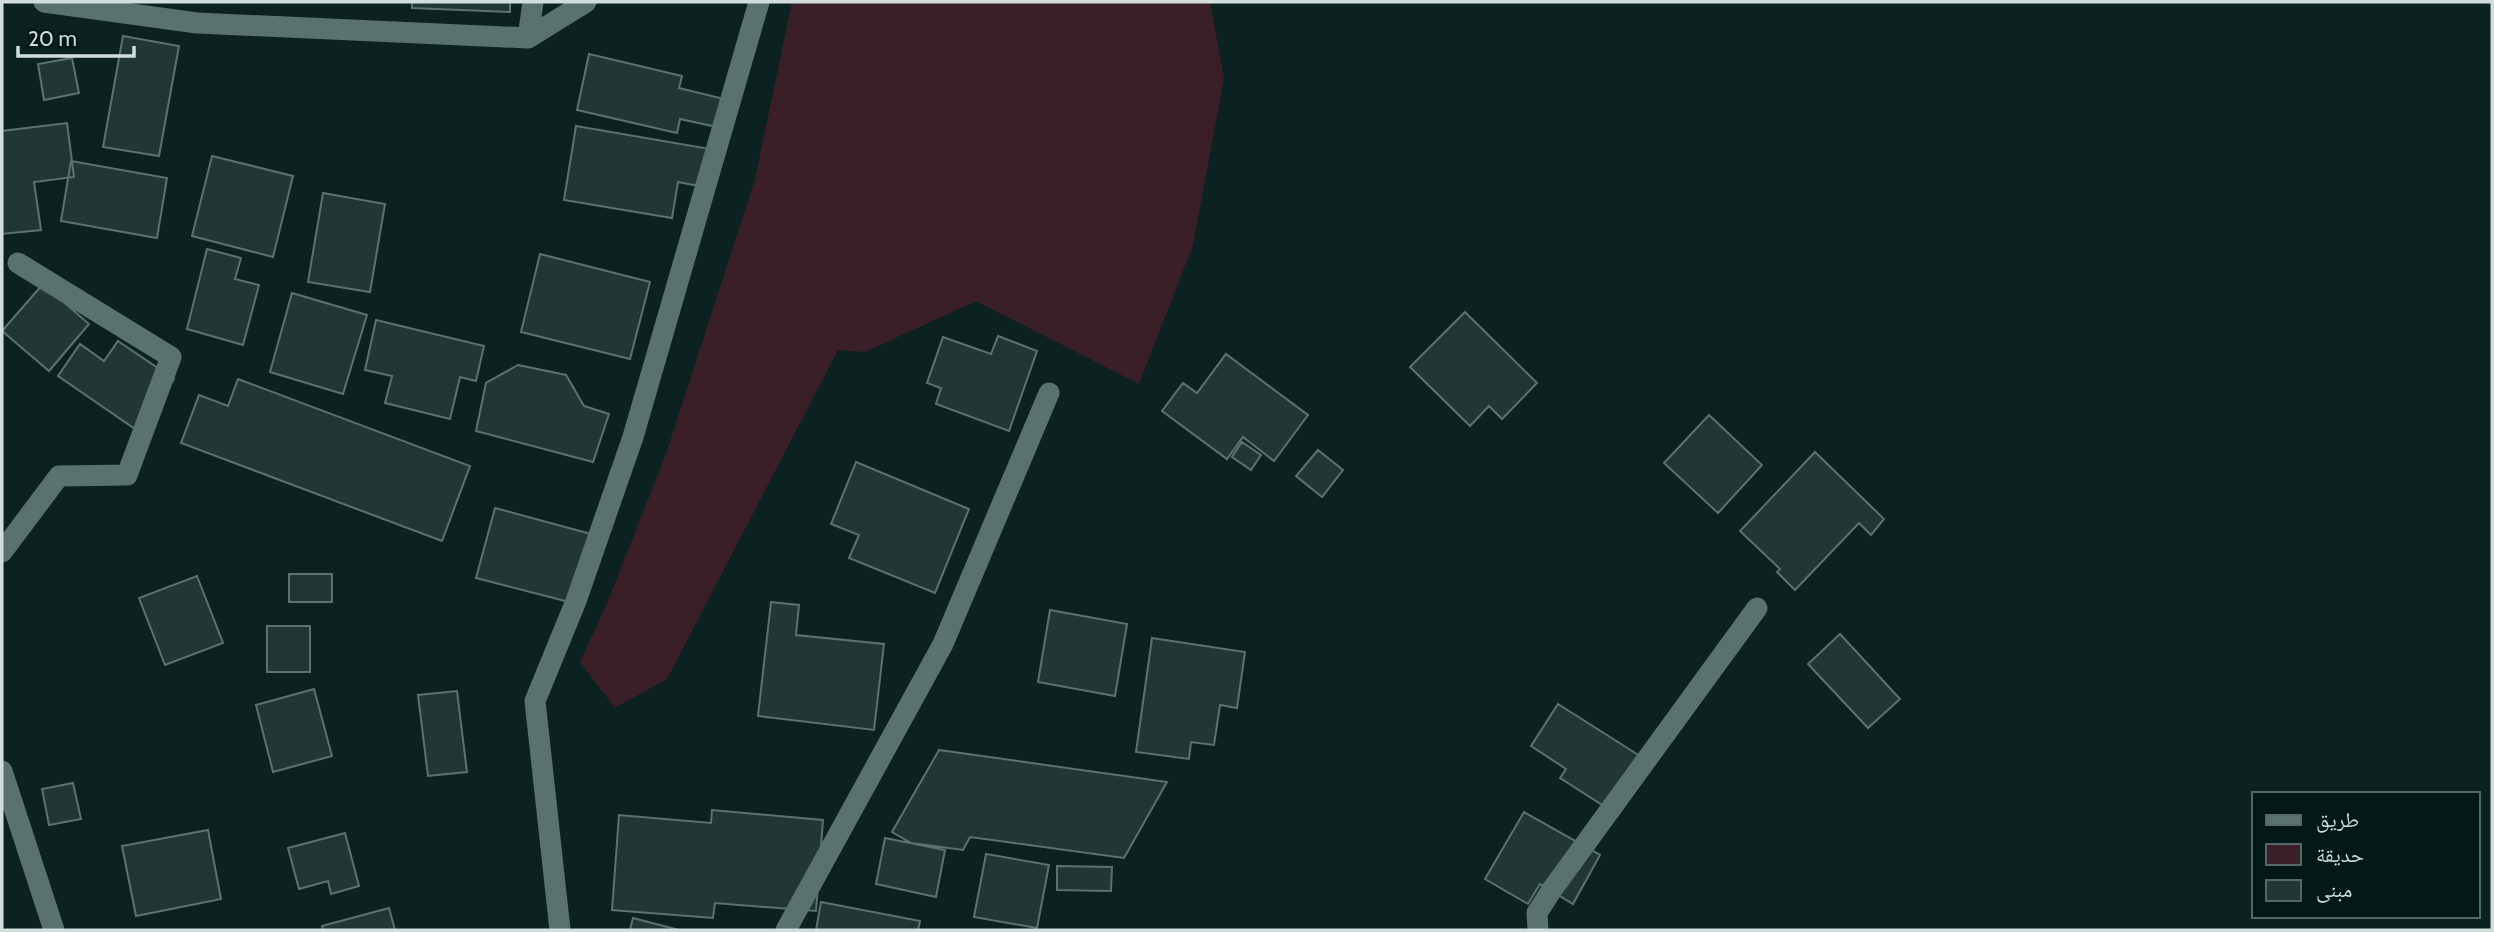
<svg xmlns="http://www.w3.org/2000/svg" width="2494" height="932" viewBox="0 0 2494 932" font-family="Cabin,'Noto Naskh Arabic',sans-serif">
<rect width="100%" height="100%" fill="#0b2220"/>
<path fill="#3a1f28" d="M792,2H1210L1224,78L1193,245L1139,384L976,301L865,352L838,350L667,679L615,708L580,662L608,601L666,454L755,179Z"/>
<path fill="#203735" stroke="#5a7370" stroke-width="2" d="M412,2H510V12L412,8Z
M123,36L179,46L159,156L103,147Z
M589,54L682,76L679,88L724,99L717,127L680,119L677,133L577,110Z
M72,58L79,93L44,100L38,64Z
M67,123L74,177L34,182L41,230L2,234V131Z
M576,126L710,149L704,187L678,182L672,218L564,200Z
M212,156L293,176L273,257L192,236Z
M71,161L167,178L157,238L61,221Z
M323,193L385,204L370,292L308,282Z
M207,249L241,258L235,279L259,285L243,345L187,329Z
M540,254L650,282L630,359L521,332Z
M43,284L89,324L49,371L2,331Z
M292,293L367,315L343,394L270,372Z
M1465,312L1537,383L1502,419L1489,406L1470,426L1410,367Z
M376,320L484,346L476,381L460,377L450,419L385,403L392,376L365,370Z
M998,336L1037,351L1009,431L936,404L941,388L927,383L943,337L991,354Z
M118,341L174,379L138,431L58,376L80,344L104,361Z
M1226,354L1308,415L1274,461L1243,437L1227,459L1162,411L1183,383L1197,393Z
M518,365L566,375L584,406L609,414L593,462L476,431L486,383Z
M238,379L470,466L442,541L181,443L199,395L228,406Z
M1709,415L1762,465L1718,513L1664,463Z
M1242,442L1261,455L1251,470L1232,457Z
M1318,450L1343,470L1322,497L1296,476Z
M1815,452L1884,519L1871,535L1859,523L1795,590L1777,572L1780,569L1740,531Z
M856,462L969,509L935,593L849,558L859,535L831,524Z
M495,508L591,534L573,603L476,578Z
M289,574H332V602H289Z
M197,576L223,643L165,665L139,598Z
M771,602L799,605L796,635L884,644L874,730L758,716Z
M1050,610L1127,624L1115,696L1038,682Z
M267,626H310V672H267Z
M1840,634L1900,699L1868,728L1808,664Z
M1152,638L1245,652L1237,708L1220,705L1214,745L1191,742L1189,759L1136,752Z
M314,689L332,756L273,772L256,705Z
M457,691L467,772L428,776L418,695Z
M1558,704L1651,763L1618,815L1560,778L1566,769L1531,746Z
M939,750L1167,782L1124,858L970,837L963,850L911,843L892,832Z
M73,783L81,819L49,825L42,789Z
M712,810L823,820L816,911L715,903L713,918L612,910L619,815L711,823Z
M1524,812L1600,855L1573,904L1540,884L1528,904L1485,879Z
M208,830L221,899L136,916L122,846Z
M345,833L359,886L331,894L328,881L299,889L288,848Z
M885,838L945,850L936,897L876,884Z
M986,854L1049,865L1037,928L974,917Z
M1057,866L1112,867L1111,891L1057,890Z
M821,902L920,921L918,930H816Z
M389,908L395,930H323L322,926Z
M633,918L679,930H630Z"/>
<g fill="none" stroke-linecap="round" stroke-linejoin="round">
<path stroke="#59726f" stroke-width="21" d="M44,2L197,23L528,38
M533,2L528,38L586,2
M2,552L59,476L127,475L171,357L18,263
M2,771L54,930
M560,930L535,701L576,601L633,437L759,2
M786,930L943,644L1049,393
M1538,930L1537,913L1551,891L1757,608"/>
</g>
<rect width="2494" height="932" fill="none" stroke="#d1dedc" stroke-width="7"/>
<rect x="2252" y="792" width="228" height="126" fill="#031917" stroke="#556866" stroke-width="2"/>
<rect x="2266" y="815" width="35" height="10" fill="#59726f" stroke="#556866" stroke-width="2"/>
<text x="2316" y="827" font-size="21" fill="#d1dedc">طريق</text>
<rect x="2266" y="844" width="35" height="21" fill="#3a1f28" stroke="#556866" stroke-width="2"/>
<text x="2316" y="862" font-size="21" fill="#d1dedc">حديقة</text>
<rect x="2266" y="880" width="35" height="21" fill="#203735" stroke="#556866" stroke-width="2"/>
<text x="2316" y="897" font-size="21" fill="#d1dedc">مبنى</text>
<path d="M18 46v10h116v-10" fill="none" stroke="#d1dedc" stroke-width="3.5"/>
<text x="28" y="46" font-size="21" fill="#d1dedc" stroke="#031917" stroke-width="5" paint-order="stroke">20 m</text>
</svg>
